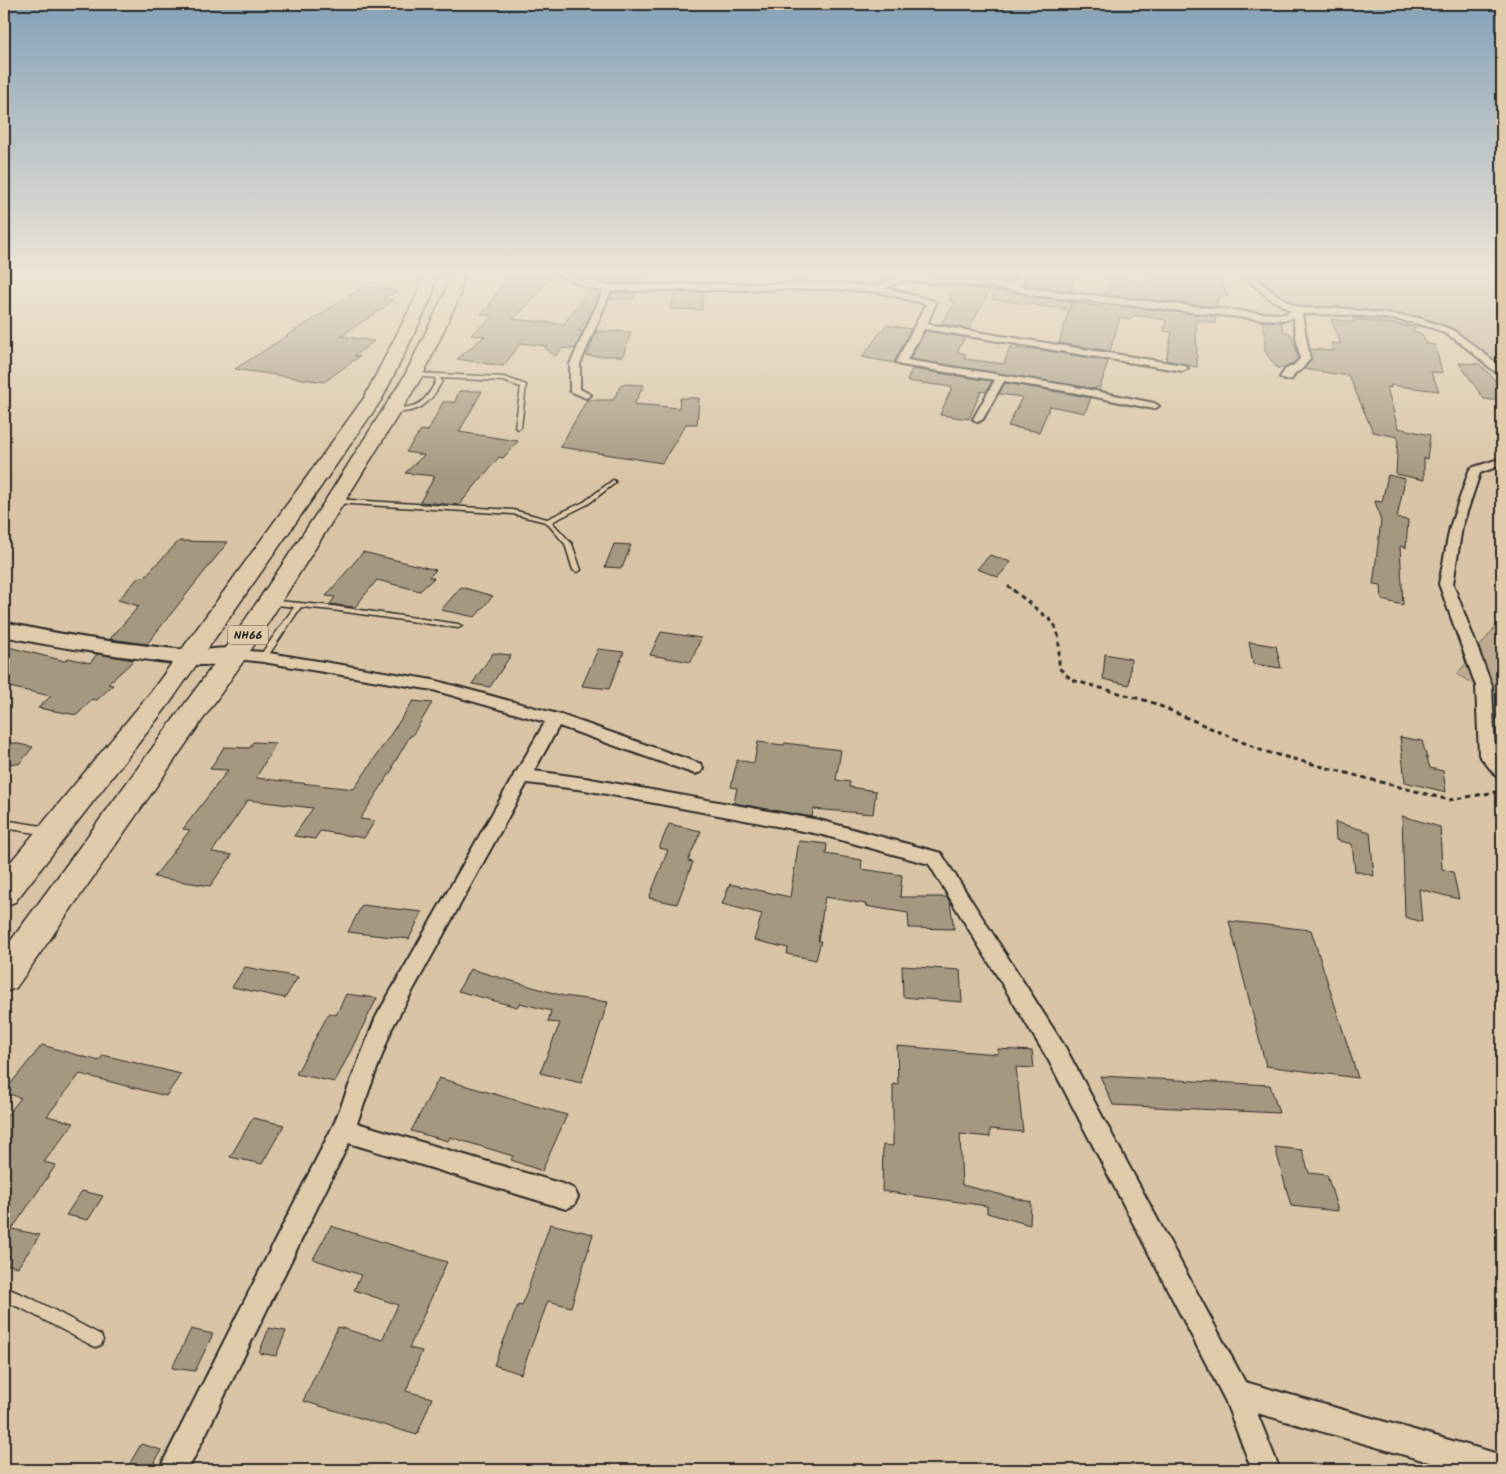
<svg xmlns="http://www.w3.org/2000/svg" width="1506" height="1474" viewBox="0 0 1506 1474" font-family="Kalam,sans-serif">
<rect width="100%" height="100%" fill="#d9c5a5"/>
<filter id="ink" filterUnits="userSpaceOnUse"><feTurbulence type="fractalNoise" baseFrequency=".02" numOctaves="2"/><feDisplacementMap in="SourceGraphic" scale="10" xChannelSelector="R" yChannelSelector="G"/><feConvolveMatrix kernelMatrix="1 2 1 2 8 2 1 2 1" color-interpolation-filters="sRGB"/></filter>
<g filter="url(#ink)">
<path fill="#bcab91" stroke="#746b5e" d="M1249,273H1502V368L1441,330L1307,311Z
M1502,619V702L1457,674Z"/>
<path fill="#a59881" stroke="#2b2b2b" d="M619,273H627L642,278L640,283H605L595,281L599,276L605,279Z
M997,273H1018L1011,282L995,281Z
M1030,273L1075,275L1072,291L1022,285Z
M1156,273L1220,279L1228,297L1218,296L1217,307L1105,295L1107,288L1110,289L1109,278L1152,282Z
M506,277L550,278L530,301L531,302L513,319L564,324L589,289L600,292L588,320L578,331H583L575,349L563,348L555,356L545,348L547,346L521,343L503,366L457,359L485,336L471,335L494,316L481,314L487,309Z
M365,286L397,291L384,299L393,300L383,308L341,336L374,341L354,356H360L324,382L235,369Z
M952,286L990,290L969,329L941,324L955,302L950,301Z
M994,290L1071,301L1070,309L1072,302L1102,307L1103,304L1216,316L1215,323L1196,320L1197,367L1166,360L1172,332L1164,331L1166,320L1135,315L1130,320L1120,317L1110,351L1059,343L1069,310L992,299Z
M676,292H703L702,310L670,309Z
M612,293H636L633,299H610Z
M1331,319L1354,322L1353,319L1414,327V332L1421,333L1427,344L1435,345L1442,373L1431,372L1439,391L1390,385L1391,388L1387,387L1398,428L1430,435L1427,459L1424,458V480L1396,474L1398,437L1373,432L1349,376L1304,369L1311,360L1310,349L1334,351L1331,343L1341,344Z
M1262,321L1281,322L1284,332L1290,333L1293,338L1298,358L1292,364L1284,368H1277L1273,363L1265,351V333Z
M886,325L911,329L895,363L862,357Z
M596,331L631,332L623,356H587Z
M925,331L965,337L957,352L966,354L964,359L1004,364L1010,347L1029,350L1030,348L1108,361L1100,388L1096,387L1095,389L910,359Z
M1459,363L1479,364L1487,371L1502,389V401L1484,399Z
M912,369L992,381L986,392L981,391L969,419L940,415L952,387L907,381Z
M1005,383L1071,394L1091,398L1085,413L1050,406L1039,432L1008,426L1022,397L999,394Z
M622,384L644,385L634,404L679,408L680,398H699L697,424H686L662,463L560,447L587,400H613Z
M459,391H482L459,432L518,441L503,458L499,457L459,505L420,502L435,476L405,473L424,455L406,452L421,430L428,431L443,402H455Z
M1388,475L1405,479L1397,518L1408,520L1406,548L1400,546L1403,605L1382,600L1381,585L1373,584L1381,521L1375,501L1382,502Z
M179,541L228,542L147,644L110,639L139,606L118,600L139,577H144Z
M614,544L631,545L622,568L605,567Z
M363,552L436,570L429,577L434,578L420,591L377,580L355,607L330,604L335,597L326,596Z
M990,555L1011,562L998,577L977,569Z
M461,587L493,596L475,617L441,610Z
M661,632L701,638L691,662L650,655Z
M1249,642L1276,646L1281,668L1253,664Z
M4,646L65,661L68,658L90,663L97,654L134,660L108,684L113,685L97,700L92,699L77,715L38,708L51,696L4,686Z
M598,649L624,652L609,689L582,686Z
M493,653L511,655L490,687L472,684Z
M1105,654L1131,659L1129,685L1103,679Z
M413,701L432,703L412,736H410L392,767H394L360,819L375,821L364,838L320,831L315,839L294,836L313,808L248,800L212,852L232,855L210,886L154,877L190,830L183,829L228,770L210,769L224,747L250,748L253,742L276,743L256,778L354,789Z
M1400,737L1422,741L1430,768L1443,771L1446,792L1405,782Z
M4,741L33,747L19,764L4,763Z
M758,742L784,745L785,743L841,750L836,780L850,782L849,787L876,791L873,814L813,809L812,817L734,803L737,788L731,787L737,760L754,763Z
M1402,816L1440,827L1442,869L1453,872L1459,899L1419,889L1422,922L1405,917Z
M1335,822L1370,832L1374,876L1355,871L1352,844L1336,840Z
M669,824L701,831L688,861L693,862L677,904L649,898L668,850L659,848Z
M799,841L827,844L826,854L862,860L861,869L902,875L900,897H947L950,902L954,929L909,928L908,913L865,906L866,904L825,897L818,941H821L816,960L787,954L788,948L754,940L762,914L722,904L730,884L790,897Z
M362,905L422,912L409,939L348,932Z
M1229,921L1311,930L1358,1078L1266,1066Z
M902,966L960,970L962,1002L903,997Z
M245,967L298,977L285,998L232,987Z
M470,969L564,996L608,1002L581,1083L540,1073L560,1023L548,1022L551,1011L520,1003L517,1007L458,991Z
M346,994L377,998L335,1082L296,1074L329,1013L336,1015Z
M42,1045L99,1061L103,1055L181,1074L166,1096L80,1074L47,1116L74,1123L44,1162L56,1165L12,1229L40,1235L18,1267L4,1264V1119L21,1098L4,1092Z
M897,1046L998,1054V1049L1032,1051L1034,1068L1016,1067L1023,1132L990,1129V1137L960,1134L962,1185L1031,1202L1030,1225L987,1213V1206L882,1191L883,1145L893,1146V1084L898,1085Z
M1100,1076L1270,1085L1279,1113L1113,1105Z
M439,1078L567,1115L542,1171L511,1160L513,1156L450,1137L448,1141L411,1131Z
M253,1118L284,1125L262,1164L230,1157Z
M1275,1147L1302,1150L1309,1173L1327,1175L1338,1211L1291,1206Z
M82,1191L103,1196L88,1220L66,1215Z
M550,1224L593,1234L571,1307L548,1301L521,1374L494,1365L518,1305L522,1306Z
M331,1226L447,1262L409,1348L422,1351L406,1391L432,1398L417,1435L303,1401L338,1327L382,1340L398,1305L354,1290L361,1275L313,1259Z
M269,1328L286,1331L276,1356L259,1353Z
M191,1329L213,1334L195,1371L172,1368Z
M141,1444L161,1450L151,1470H126Z"/>
<g fill="none" stroke-linecap="round" stroke-linejoin="round">
<g stroke="#2b2b2b" stroke-width="3">
<path id="lane" d="M414,373L504,377L526,385L521,427L518,429L515,427L521,387L503,381L440,378L442,381C429,406 418,414 389,412V410L391,409C418,407 423,406 436,381L435,378L412,376V374Z
M613,480L615,481V483L588,504L552,522L572,544L581,570L577,572L573,570L565,544L546,522L513,514L335,503L332,501L335,499L513,510L547,519L584,502Z
M267,600L332,606L458,624L462,626L458,628L332,610L301,607L266,659L263,660L259,657L294,607L270,604L266,602Z
M4,820L48,827L51,828L53,831L51,834L48,835L4,828Z
M4,1287L33,1299L101,1335L103,1340L101,1345L96,1347L91,1345L23,1309L4,1301Z"/>
</g>
<g stroke="#2b2b2b" stroke-width="4">
<path id="street" d="M555,273C571,272 588,282 605,285L827,283L877,286L902,274L1012,284L1020,273H1028L1019,286L1032,289L1258,313L1285,314L1291,311L1266,296L1241,273H1250L1272,292L1299,308H1338L1419,318L1453,330L1502,367V375L1498,374C1482,362 1464,343 1446,334C1414,316 1340,314 1302,314L1310,359L1301,370L1295,373L1292,379L1285,380L1280,377L1286,369L1293,366L1300,359L1293,317L1287,320L1258,319L1031,295L1013,290L903,280L886,288L934,301L936,303L927,324L1183,365L1188,368L1183,371L924,329L907,360L1071,386L1154,403L1159,406L1154,409L1071,392L1004,381L983,419L978,422L973,419L995,380L901,365L896,362L926,304L878,292L827,289L611,291L580,364V389L591,395L586,398L570,391V364L603,291L583,286Z
M1502,458V465L1480,473L1462,527L1453,584L1492,686L1495,753L1502,761V778L1496,776L1479,755L1476,686L1439,584L1450,527L1469,471L1471,468Z
M235,650L263,652L433,680L561,715L701,764L703,768L701,772L695,774L559,726L534,771L585,778L819,820L941,853L1065,1047L1245,1382L1502,1455V1470H1457L1257,1413L1280,1470H1252L1225,1400L1049,1061L929,864L819,834L585,790L527,783L392,1028L357,1123L566,1185L574,1189L578,1197L574,1205L566,1209L349,1143L188,1470H159L334,1124L376,1017L513,777L515,772L517,771L545,722L433,690L263,662L230,658L228,655L230,652Z"/>
</g>
<g stroke="#2b2b2b" stroke-width="4">
<path id="secondary" d="M4,622C63,636 125,644 186,650C205,652 224,645 243,650L246,655L243,660C203,671 161,661 121,656C82,650 43,645 4,636Z"/>
</g>
<g stroke="#2b2b2b" stroke-width="3">
<path id="highway" d="M423,273H437L432,297L382,399L169,704L15,902L4,906V870L151,692L364,398L416,297Z
M449,273H463L460,295L423,375L345,501L249,653L16,988L4,992V950L231,641L325,501L405,375L444,295Z"/>
</g>
<path stroke="#2b2b2b" stroke-width="2.5" stroke-dasharray="4 3" stroke-linecap="butt" d="M1008,586L1015,591"/>
<path stroke="#2b2b2b" stroke-width="3" stroke-dasharray="5 4" stroke-linecap="butt" d="M1013,590L1054,623L1059,638V668L1072,680L1151,702L1263,751L1449,800L1502,791"/>
<use href="#lane" fill="#e0cbaa" fill-rule="evenodd"/>
<use href="#street" fill="#e0cbaa" fill-rule="evenodd"/>
<use href="#secondary" fill="#e0cbaa" fill-rule="evenodd"/>
<use href="#highway" fill="#e0cbaa" fill-rule="evenodd"/>
</g>
</g>
<linearGradient id="sky" x2="0" y2="1"><stop stop-color="#85a2b9"/><stop offset="0.57" stop-color="#eee5d6"/><stop offset="1" stop-color="#eee5d6" stop-opacity="0"/></linearGradient>
<rect width="1506" height="479" fill="url(#sky)"/>
<g text-anchor="middle" dominant-baseline="central" stroke-width="5" stroke-linejoin="round" paint-order="stroke">
<rect fill="#e0cbaa" stroke="#615b51" stroke-width="1" x="228" y="625.5" width="40" height="19" rx="4"/>
<g font-size="12" font-weight="bold" fill="#2b2b2b">
<text x="248" y="635">NH66</text>
</g>
</g>
<rect width="1506" height="1474" fill="none" stroke="#e0cbaa" stroke-width="20"/>
<rect x="10" y="10" width="1486" height="1454" fill="none" stroke="#2b2b2b" stroke-width="2" filter="url(#ink)"/>
</svg>
